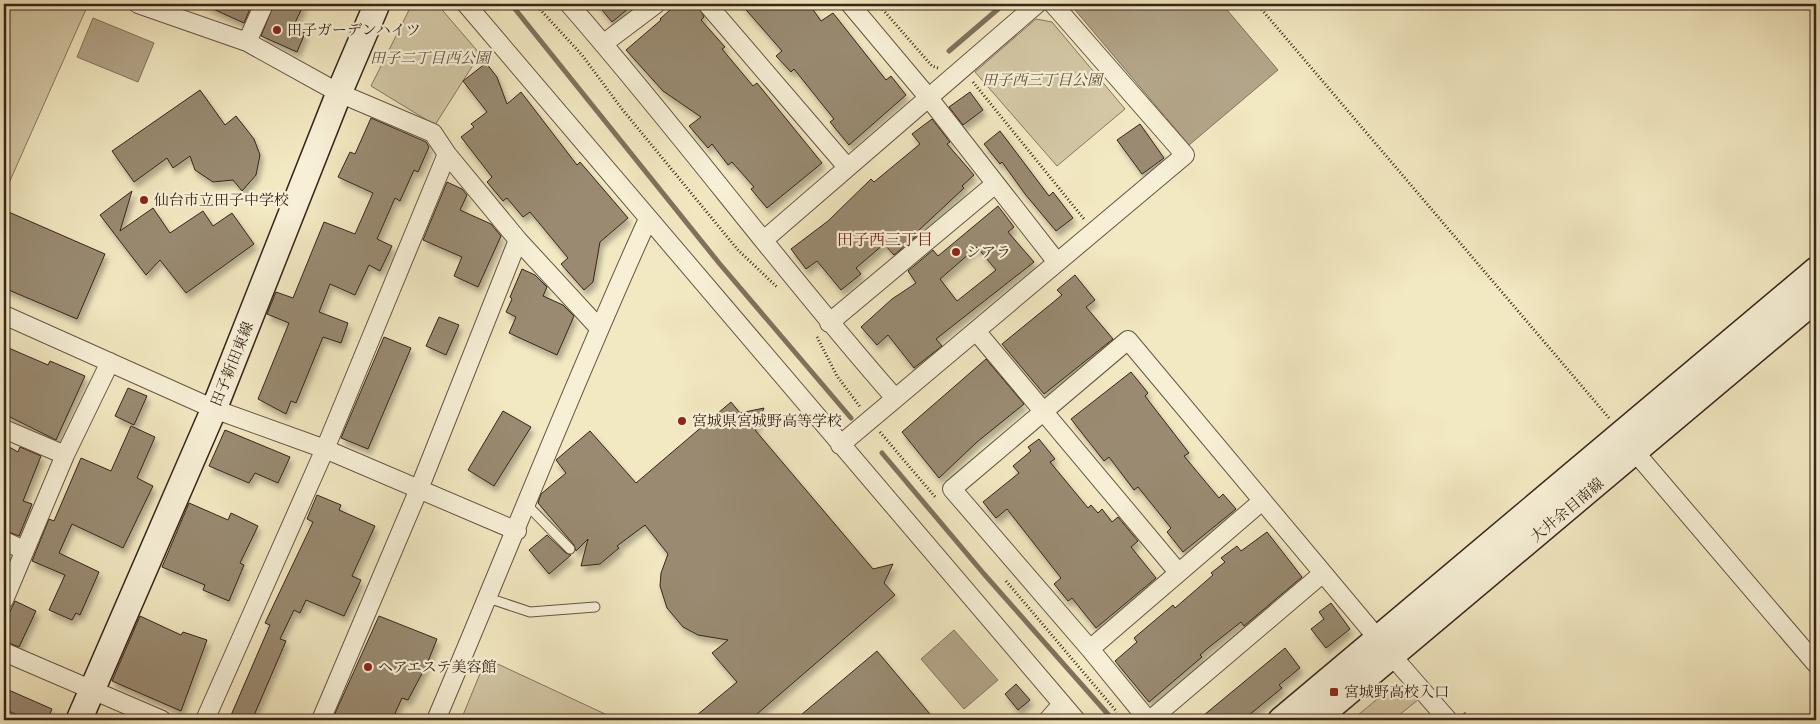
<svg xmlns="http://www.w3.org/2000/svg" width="1820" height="724" viewBox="0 0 1820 724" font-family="'IM FELL French Canon','Noto Serif JP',serif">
<defs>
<filter id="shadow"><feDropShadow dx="3" dy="5.5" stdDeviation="2.5" flood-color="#0004"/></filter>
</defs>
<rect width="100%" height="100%" fill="#f2e8c1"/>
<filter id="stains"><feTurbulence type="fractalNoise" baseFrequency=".004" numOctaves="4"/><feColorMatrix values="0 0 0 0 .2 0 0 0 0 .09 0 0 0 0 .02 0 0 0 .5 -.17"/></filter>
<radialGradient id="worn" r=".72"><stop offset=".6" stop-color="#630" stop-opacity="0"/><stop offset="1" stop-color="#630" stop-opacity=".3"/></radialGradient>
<path fill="#d3c7a5" stroke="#867660" d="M4,4H86L87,7L5,192Z
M412,4H437L480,54L435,125L371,86Z
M1036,19L1052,22L1125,109L1057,166L975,72Z
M486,659H487L618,720H461Z
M1406,685L1419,699L1393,720H1352L1393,686Z"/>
<path fill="#b3a589" stroke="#82715d" d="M1070,4H1222L1278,70L1189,145Z
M93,18L154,43L138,82L77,57Z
M954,630L998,680L964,709L921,659Z"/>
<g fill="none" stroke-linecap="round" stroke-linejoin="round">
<path stroke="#82715d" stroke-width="5" d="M511,4L719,263L851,418
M949,51L1004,4
M882,453L984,574L1113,720"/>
</g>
<path fill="#998a71" stroke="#39241b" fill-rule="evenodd" filter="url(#shadow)" d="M202,4H252L244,23Z
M274,4H304L293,27L305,33L297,52L261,36Z
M597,4H634L612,22Z
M670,4H697L704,17L701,20L725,47L722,49L753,86L757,83L822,163L767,208L751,189L754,187L732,162L728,165L712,144L708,148L689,126L701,117L663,91L626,50L661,20L660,19L671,9Z
M741,4H809L821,21L833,13L886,80L891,76L906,95L849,145L830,122L834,119L794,69L791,72L776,56L782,51Z
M486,63L497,77L507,104L521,92L577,165L580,162L628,218L600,242L593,282L584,290L561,264L568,258L530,212L523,217L507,198L503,201L487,182L492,177L461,137L474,127L471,124L487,112L463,81Z
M200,90L225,125L236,116L254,139L260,155L256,175L242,191L233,180L213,182L195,170L190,156L173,168L167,158L134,182L112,151Z
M970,92L983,110L963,125L949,107Z
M371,118L426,142L429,147L418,172L414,170L400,201L395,198L377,239L392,246L380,271L369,265L355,295L330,284L319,312L348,323L341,343L323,337L296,403L291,401L286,414L258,399L289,323L267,314L276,292L293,298L324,222L355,234L373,193L338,177L350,152L355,154Z
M932,119L950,142L947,144L974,175L962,186L964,188L918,231L920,233L894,255L884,244L856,268L861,274L841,290L817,261L806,269L791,249L828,221L871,179L874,182L920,144L912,134Z
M1140,124L1164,158L1142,174L1117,140Z
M1000,131L1049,196L1053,192L1073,218L1056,231L1025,194L1002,162L1000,164L984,144Z
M447,182L462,189L467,195L460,210L491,224L501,236L478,287L454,276L462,257L423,240Z
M132,191L120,231L153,208L170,233L203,211L213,226L232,213L254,244L186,293L160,260L146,275L100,215Z
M998,206L1014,227L1008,232L1034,262L936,339L942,346L914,368L888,335L877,345L861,327L892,299L916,283L908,271L933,250L938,256ZM977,247L996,270L957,301L940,279Z
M4,210L105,254L77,319L4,288Z
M522,269L535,275L547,287L543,296L563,305L574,316L557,355L509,333L516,317L506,312L512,299L510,297Z
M1075,275L1095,300L1086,307L1113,339L1044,394L1002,344L1062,295L1057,290Z
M439,317L459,325L446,355L426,346Z
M384,337L411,348L368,449L341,438Z
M4,346L48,365L50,361L85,376L56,440L4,414Z
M986,359L1024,404L977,442L939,478L902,432Z
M1131,372L1148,393L1145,396L1189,453L1184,456L1219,498L1223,494L1236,509L1183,552L1167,532L1171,528L1138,487L1134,490L1109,457L1104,461L1071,419Z
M128,388L147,396L134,425L115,416Z
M731,402L740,413L764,408L755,430L873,569L893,564L884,583L895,595L750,720H691L737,682L712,653L728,640L698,635L683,627L667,608L660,586L661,573L668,554L645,525L617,546L619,548L600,564L581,566L588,539L576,551L574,545L538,503L541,494L566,473L556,460L590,431L636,483Z
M503,411L531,427L494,486L468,470Z
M131,426L155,437L137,478L153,486L123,548L72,524L59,553L99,572L80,615L76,613L72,620L49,610L65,575L32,561L49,519L54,521L81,458L111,471Z
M225,430L290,457L278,483L255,473L249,483L209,466Z
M1039,439L1055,459L1050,462L1088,508L1091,505L1098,513L1102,509L1112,522L1118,517L1138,541L1131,547L1156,578L1096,628L1072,598L1068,601L1054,584L1061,578L1007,509L996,518L983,502L1019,473L1013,466L1031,451L1028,447Z
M4,444L18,452L20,447L41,456L23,501L32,504L19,536L4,530Z
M317,495L341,505L339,510L375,526L352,576L361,580L344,616L306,600L300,613L294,610L280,639L286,641L252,720H229L270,625L265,623L313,522L307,519Z
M189,503L228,520L231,513L258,526L240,563L244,565L229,601L203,590L205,585L162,567Z
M1267,532L1302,577L1244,626L1241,622L1208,648L1200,655L1202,657L1149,702L1115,661L1137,642L1134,638L1173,605L1175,608L1213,575L1211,573L1225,562L1221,558L1237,546L1241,551Z
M547,535L566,553L571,555L549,574L529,550Z
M15,601L36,611L19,647L4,641V624Z
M1331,603L1350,629L1326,648L1311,629L1324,619L1319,612Z
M140,616L181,635L183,632L207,640L181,711L112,681Z
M379,616L437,639L427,664L408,700L402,698L392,720H332Z
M1285,648L1300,668L1279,685L1282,688L1243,720H1198Z
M877,651L935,720H795Z
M1016,684L1030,700L1018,710L1005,694Z
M4,688L52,709L47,720H29L4,709Z"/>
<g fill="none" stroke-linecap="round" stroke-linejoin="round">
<g stroke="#675544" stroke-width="11">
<path id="lane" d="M527,505L570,549
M488,598L530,612L595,607"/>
</g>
<g stroke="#675544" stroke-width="20">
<path id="street" d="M138,4L247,42L339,93L433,133L447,154L518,240L599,328
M466,4L1076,720
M569,4C681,132 782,270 895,398
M707,4L847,167
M850,4L928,97L1056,261
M247,42L264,4
M603,44L656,4
M765,239L1037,4
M4,315L214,409L325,449L517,531
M829,323L994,185
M976,331L1178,572
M4,429L65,455
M840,445L1185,155L1053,4
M1635,452L1816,664
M4,541L24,550
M4,600L65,455L110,362
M1090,649L1261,502
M4,652L162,720
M1393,657L1448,720
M205,720L325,449L447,154
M321,720L419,489L518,240
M436,720C507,553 573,384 648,219
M1048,720L1062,704
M1148,720L1090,649L952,489L1128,340L1379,640
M1150,720L1322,574"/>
</g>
<g stroke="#39241b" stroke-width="28">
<path id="secondary" d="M79,720L214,409L339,93L377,4
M1281,720L1816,270
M1315,720L1816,299"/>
</g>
<path stroke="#39241b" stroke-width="3" stroke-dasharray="1 2.5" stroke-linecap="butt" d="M535,4L582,55L622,109L738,250L778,288
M878,4L932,66L938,68
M1257,4L1609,418
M973,82L1084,219
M817,337L837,376L861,408
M880,432L936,498
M1006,581L1117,712
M1464,713L1470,720"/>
<use href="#lane" stroke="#f7f0d7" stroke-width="9"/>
<use href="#street" stroke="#f7f0d7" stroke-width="18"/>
<use href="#secondary" stroke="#f7f0d7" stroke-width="25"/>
</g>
<g fill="#8f2418" stroke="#f7f0d7" stroke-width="2">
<circle cx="277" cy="30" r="5"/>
<circle cx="144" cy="200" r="5"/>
<circle cx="956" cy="252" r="5"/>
<circle cx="682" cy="421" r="5"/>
<circle cx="368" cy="667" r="5"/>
<rect x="1329" y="687" width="10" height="10" rx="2.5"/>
</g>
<g text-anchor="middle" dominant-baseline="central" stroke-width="4.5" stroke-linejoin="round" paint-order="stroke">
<g font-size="15" fill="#39241b" stroke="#f7f0d7" text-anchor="start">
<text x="287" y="30">田子ガーデンハイツ</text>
<text x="154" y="200">仙台市立田子中学校</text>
<text x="966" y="252">シアラ</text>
<text x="692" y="421">宮城県宮城野高等学校</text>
<text x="378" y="667">ヘアエステ美容館</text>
<text x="1344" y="692">宮城野高校入口</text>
</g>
<g font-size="15" font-style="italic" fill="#604d3e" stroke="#f7f0d7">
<text x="430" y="58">田子二丁目西公園</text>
<text x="1042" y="80">田子西三丁目公園</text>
</g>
<g font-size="15" fill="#39241b" stroke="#f7f0d7">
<text transform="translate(232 364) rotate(-68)">田子新田東線</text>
<text transform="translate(1567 510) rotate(-40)">大井余目南線</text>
</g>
<g font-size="16" fill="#7a1f14" stroke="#f7f0d7">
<text x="885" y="239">田子西三丁目</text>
</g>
</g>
<rect width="1820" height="724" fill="none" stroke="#f2e8c1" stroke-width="20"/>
<rect x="5" y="5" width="1810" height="714" fill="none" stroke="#39241b" stroke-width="2.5"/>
<rect x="10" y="10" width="1800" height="704" fill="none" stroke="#39241b"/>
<rect width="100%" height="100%" filter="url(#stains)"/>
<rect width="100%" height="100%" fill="url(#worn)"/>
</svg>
